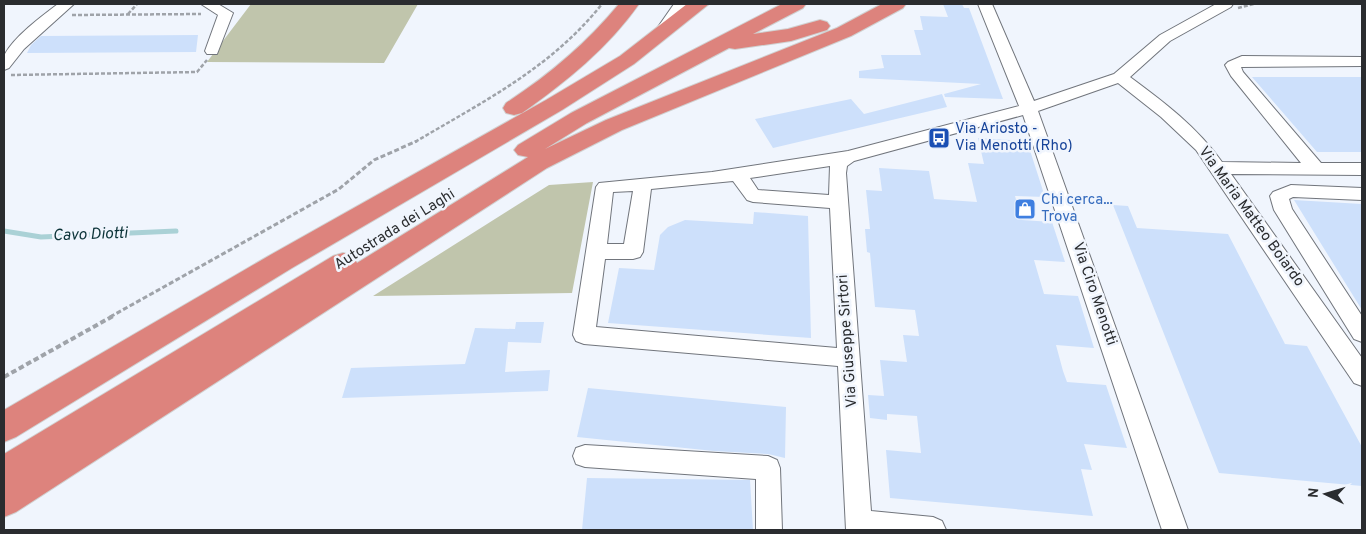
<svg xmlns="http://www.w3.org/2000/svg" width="1366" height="534" viewBox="0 0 1366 534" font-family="Overpass,sans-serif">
<rect width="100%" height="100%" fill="#f0f5fd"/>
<path fill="#c0c5ac" d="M251,4H418L384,63L207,62Z
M593,182L572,293L373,296L549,185Z"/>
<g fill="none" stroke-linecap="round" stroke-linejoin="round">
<path stroke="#aad1d6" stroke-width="5" d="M4,231L41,237L176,231"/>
</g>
<path fill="#cde0fb" d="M943,4H962L964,8H969L1003,99L945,97L944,94L981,84L859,78V71L884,68L881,55H921L914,30H923L920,16L948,17Z
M198,35L196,52L27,53L31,45L41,36Z
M1252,77H1362V152H1317Z
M942,94L947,107L773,148L755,119L851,99L864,114Z
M978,138L1027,141L1045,197L1015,196L1022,220L1052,222L1065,262L1034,260L1044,294L1078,296L1094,348L1056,345L1063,371L1067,382L1106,385L1127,448L1084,444L1092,470L1081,469L1093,516L890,498L886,450L921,453L917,416L887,414V420L870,418L868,395L884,396L880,360L907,362L903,335L919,336L915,310L875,307L870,253L867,252L865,229H870L866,190L882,191L879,168L929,171L934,199L977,202L968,163L984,164Z
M1294,200L1362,204V310Z
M1113,205L1128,206L1137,228L1228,234L1285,344L1307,346L1362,447V486L1219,473Z
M754,212L808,216L811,338L608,323L619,268L654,270L660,235L668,227L685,220L753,224Z
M516,322H544L541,343L508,342L505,372L550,370L548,391L342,398L351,368L465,364L475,328L515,329Z
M588,388L786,407L785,458L768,454L714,451L577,437Z
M587,478L750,480L753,530H582Z"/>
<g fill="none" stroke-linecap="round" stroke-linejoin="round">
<g stroke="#71757c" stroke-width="2">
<path id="minor" d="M58,4H74L24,49L9,68L4,70C4,65 3,58 5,54C15,36 42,16 58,4Z
M201,4H218L233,13L217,54H207L205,51L218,15Z
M674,4H688L663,40H653L651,37Z
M978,4H992L1034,101L1114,74L1160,35L1216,4H1233L1231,7L1170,41L1130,77C1164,102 1197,127 1222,162L1301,163L1231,76L1225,65L1228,62L1242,56L1362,57V66L1241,67L1243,72L1321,163H1362V175L1231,174L1362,358V386L1354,383L1196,150L1161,117L1118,83L1038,111L1188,530H1162L1023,115L854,161L847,166L846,173L871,511L933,517L942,521L946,530H846L838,366L584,344L576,341L573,335L596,187L599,183L712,172L848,151L1019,106ZM830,166L829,195L758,190L750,178ZM733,181L747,200L753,202L830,208L837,348L596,327L605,259H633L640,257L643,252L651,189ZM633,191L624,244H607L613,192Z
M1291,185L1362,188V200L1293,197L1289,199L1292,209L1362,316V342L1354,339L1274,210L1270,196L1273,192Z
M585,445L768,456L777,460L780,468L782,530H756V479L585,467L576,464L573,456L576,448Z"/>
</g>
<g stroke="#d0d1d1" stroke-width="2">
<path id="highway" d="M619,4H639C608,48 566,82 522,113L514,115L506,113L503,108L506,103C549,75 587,43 619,4Z
M687,4H709L634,64L562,110L292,268L16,437L4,442V410L272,254L546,100L620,56Z
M782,4H806L803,8L753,34L788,29L820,20L827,22L830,26L827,30L791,41L735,49L729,48L587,123L545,149L606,120L837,28L882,4H906L903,8L851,36L622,130L547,168L16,512L4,517V454L333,256L343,253L353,256L357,263L528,157L518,155L514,150L518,145L571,113Z"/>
</g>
<path stroke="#9fa3a9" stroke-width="2.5" stroke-dasharray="4 2" stroke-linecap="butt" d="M1238,8L1254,4
M128,14L137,4
M72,15L201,14
M11,75L197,72L207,60
M415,142C484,101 551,68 602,4"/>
<path stroke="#9fa3a9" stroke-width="3" stroke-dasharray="5 2.5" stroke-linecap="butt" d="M110,317L339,189L374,160L417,141"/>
<path stroke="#9fa3a9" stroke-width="4" stroke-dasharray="5.5 3" stroke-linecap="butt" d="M4,377L113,316"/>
<use href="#minor" fill="#fff" fill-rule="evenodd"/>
<use href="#highway" fill="#dd837d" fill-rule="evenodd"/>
</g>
<defs>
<g id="bus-square" transform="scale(1.125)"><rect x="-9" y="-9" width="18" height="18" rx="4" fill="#1a4fb4" stroke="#f0f5fd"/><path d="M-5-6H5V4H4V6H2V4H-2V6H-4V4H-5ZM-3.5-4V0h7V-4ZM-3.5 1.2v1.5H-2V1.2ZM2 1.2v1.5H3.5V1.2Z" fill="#fff"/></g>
<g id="shop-square" transform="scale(1.125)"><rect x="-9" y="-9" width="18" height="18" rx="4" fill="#3f7fe0" stroke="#f0f5fd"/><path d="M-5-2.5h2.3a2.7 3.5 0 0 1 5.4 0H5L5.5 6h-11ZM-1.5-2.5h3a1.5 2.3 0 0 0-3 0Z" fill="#fff"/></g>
</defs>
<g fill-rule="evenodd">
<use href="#bus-square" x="939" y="138"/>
<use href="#shop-square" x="1025" y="209"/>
</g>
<g text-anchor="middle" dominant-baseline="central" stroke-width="5" stroke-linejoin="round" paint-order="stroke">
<g font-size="15" fill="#164399" stroke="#f0f5fd" text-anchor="start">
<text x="955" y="129">Via Ariosto -<tspan x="955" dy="17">Via Menotti (Rho)</tspan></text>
</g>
<g font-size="15" fill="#366cbe" stroke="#f0f5fd" text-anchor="start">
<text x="1041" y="200">Chi cerca...<tspan x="1041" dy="17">Trova</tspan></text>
</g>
<g font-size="15" fill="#2a2c2f" stroke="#f0f5fd">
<text transform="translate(1251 217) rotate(54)">Via Maria Matteo Boiardo</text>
<text transform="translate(395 230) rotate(-32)">Autostrada dei Laghi</text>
<text transform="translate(1094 294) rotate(71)">Via Ciro Menotti</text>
<text transform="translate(848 341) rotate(-94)">Via Giuseppe Sirtori</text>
</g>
<g font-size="16" font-style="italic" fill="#0c3338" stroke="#f0f5fd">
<text transform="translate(90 235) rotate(-2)">Cavo Diotti</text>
</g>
</g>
<rect width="1366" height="534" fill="none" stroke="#2a2c2f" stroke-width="10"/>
<g transform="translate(1326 494) rotate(275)" stroke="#f0f5fd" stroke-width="4" paint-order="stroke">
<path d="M0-4L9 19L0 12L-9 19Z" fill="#2a2c2f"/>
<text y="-8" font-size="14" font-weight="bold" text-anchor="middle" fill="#2a2c2f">N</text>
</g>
</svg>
